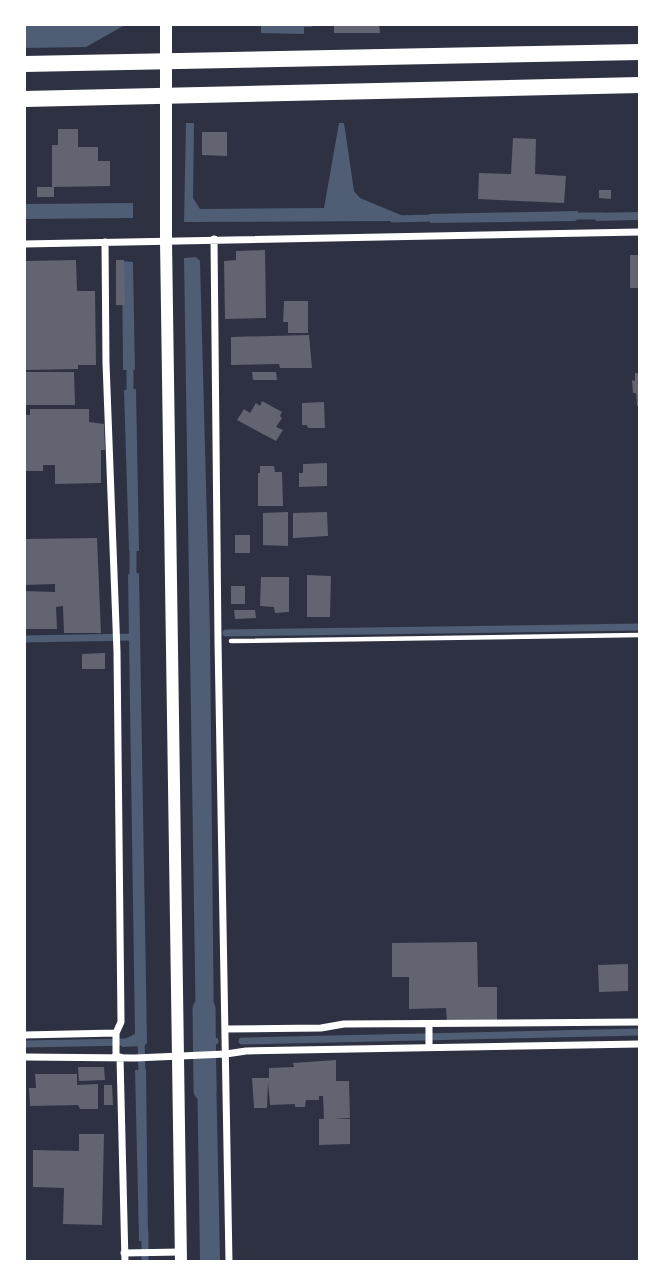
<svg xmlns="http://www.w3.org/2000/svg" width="664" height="1286" viewBox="0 0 664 1286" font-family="Commissioner,sans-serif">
<rect width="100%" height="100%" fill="#2d3142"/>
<path fill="#4f5d75" d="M24,25L25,24L125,25L86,47L25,48Z
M261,25L313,24V25L312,27H304V34L261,33Z
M186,123H194L193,198L200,209L324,208L339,123H344L354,191L360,198L403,216L402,221L184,222Z
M133,203V218L25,219V204Z
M578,211V219L575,221L430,223L429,214Z
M639,212V220L596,221L592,213Z
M196,257L200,261L210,634L214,1039H196L184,258Z
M122,261L133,262L135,370H123Z
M136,389L139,551H129L124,390Z
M139,573L147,1043L144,1046L122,1047V1040L135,1034L128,574Z
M203,1062H209L216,1069L220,1261H200L197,1064Z
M146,1069L148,1241H139L135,1070Z"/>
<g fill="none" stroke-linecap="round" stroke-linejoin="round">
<path stroke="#4f5d75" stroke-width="7" d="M568,216H602
M393,219L437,218
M130,362V399
M133,544V581
M226,633L640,627
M24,639L134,637
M141,1037L142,1078
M205,1041H215
M242,1041L640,1032
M24,1044L130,1042
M145,1233V1262"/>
<path stroke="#4f5d75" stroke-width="23" d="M204,1009L205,1090"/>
</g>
<path fill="#626471" d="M334,24H379L380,33H334Z
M58,129H78V147H98V161H110V186L52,187V145H58Z
M202,132H227V156L202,155Z
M513,138L536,139L535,174L566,176L564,203L478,199L479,173L511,174Z
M37,187H54V197H37Z
M599,190H611V199L599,198Z
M265,250L266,318L225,319L224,261L236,260V251Z
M630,255H640V288H630Z
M76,260L77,291H95L96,365H78V369L24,370V261Z
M116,260H124L125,305H116Z
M284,301H308V333H288V322H283Z
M309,335L312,368H280L279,364L231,365V337Z
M24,372H74L75,405H24Z
M252,372H276L277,380H253Z
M635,373H640V406H637L636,393H633L632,380L635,381Z
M262,401L282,412L280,416L282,418L276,427L283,430L276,441L237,420L244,409L250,413L256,403L260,406Z
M324,402L325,428H308L307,425H302V403Z
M30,409H89V422L104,424L105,450H101V483L55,484V465H43V471H24V415H30Z
M327,463V486L299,487V473H303V464Z
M260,466H274L275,472H282L283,506H258V473H260Z
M288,512V546L263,545V513Z
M327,512L328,536L293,538V513Z
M235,535H250V553H235Z
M97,538L101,633H64L63,606L56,607L57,629H24V591L55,592V584L24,585V539Z
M307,575L331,576L330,617H307Z
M261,577H289V612L275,613L274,607L260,606Z
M231,586H245V604H231Z
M234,610H255L256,618L235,619Z
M105,653V669H82V654Z
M477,942L478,987H497V1020L447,1021L446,1008L409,1009V977H392V943Z
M628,964V991L599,992L598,965Z
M336,1060V1081H349L350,1118L333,1119H350V1144L319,1145V1119H324L323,1096H319V1100H306L305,1107H295V1104L270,1105L268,1082L267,1108H254L252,1078H269V1068L294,1067L293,1063Z
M78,1067H104L105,1080L79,1081Z
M35,1074H77V1085L98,1084V1109H80L78,1105L30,1106L29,1088H36Z
M104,1085H112L113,1105H104Z
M79,1134H104L102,1225L63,1224L64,1188L33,1187V1150L79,1151Z"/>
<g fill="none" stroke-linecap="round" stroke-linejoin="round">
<path stroke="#fff" stroke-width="4.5" d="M231,641L640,635"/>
<path stroke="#fff" stroke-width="7" d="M214,239L218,641L229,1262
M24,244L640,232
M226,1029L321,1028L344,1024L640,1022
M116,1033V1057
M24,1035L116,1033L121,1022L117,652L106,363L105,242
M429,1047V1024
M24,1057L135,1058L226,1054L246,1051L640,1044
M120,1057L125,1262
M124,1253L181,1252"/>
<path stroke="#fff" stroke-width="12" d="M166,24V241L181,1262"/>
<path stroke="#fff" stroke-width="16" d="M24,64L640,52
M24,99L640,85"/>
</g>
<rect width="664" height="1286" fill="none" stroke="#ffffff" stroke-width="52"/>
</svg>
